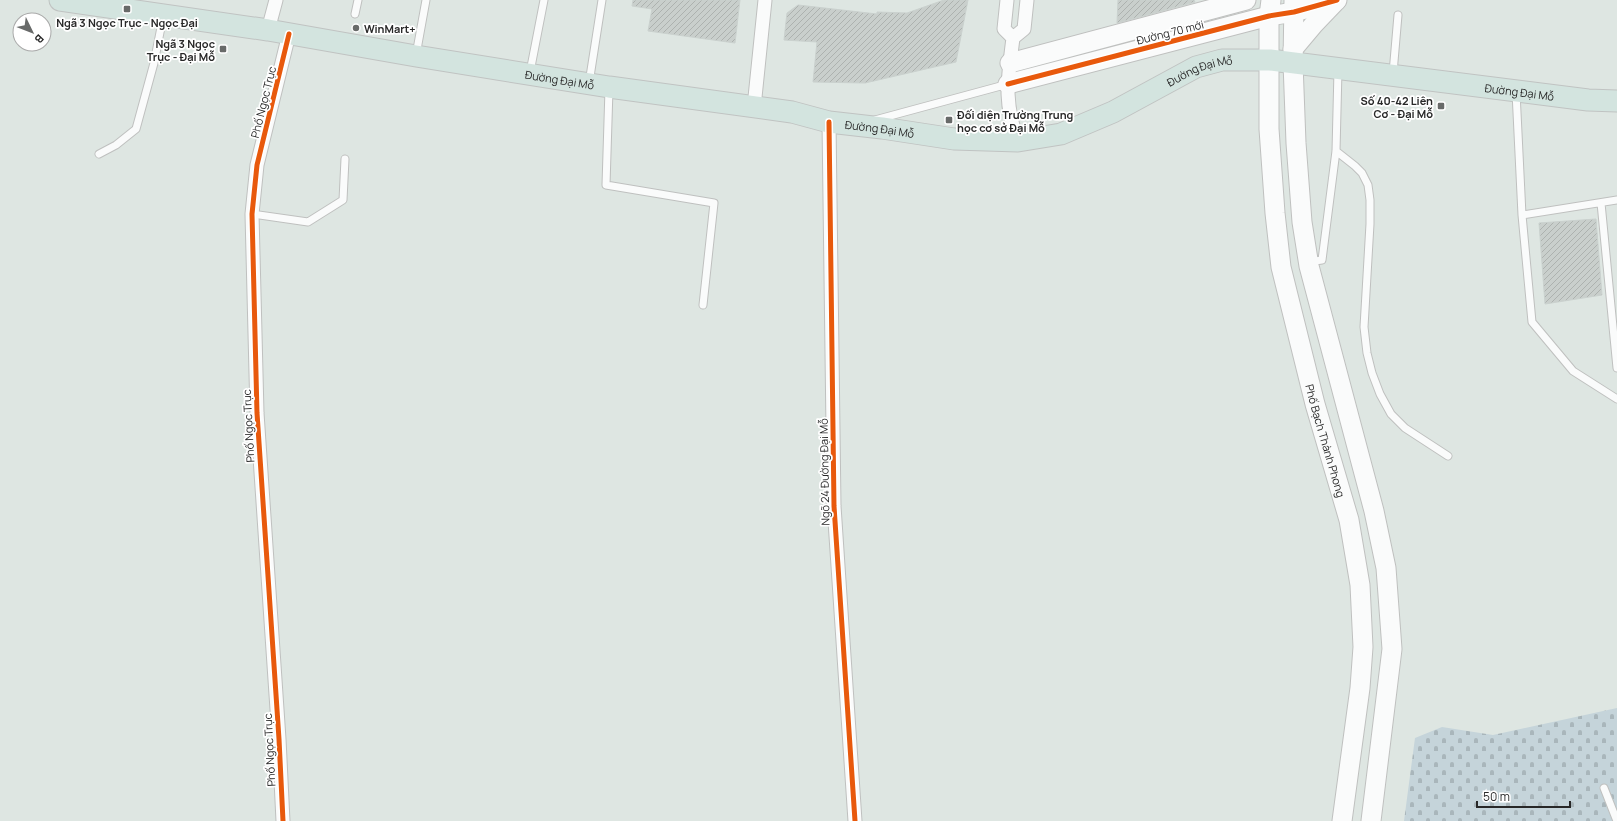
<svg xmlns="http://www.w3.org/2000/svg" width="1617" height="821" viewBox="0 0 1617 821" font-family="Manrope,sans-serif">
<defs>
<pattern id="cemetery-stones" width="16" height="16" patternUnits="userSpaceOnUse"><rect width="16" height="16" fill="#c5d4da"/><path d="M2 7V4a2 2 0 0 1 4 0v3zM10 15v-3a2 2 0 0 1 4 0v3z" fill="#a9b6bb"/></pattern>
<pattern id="building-hatch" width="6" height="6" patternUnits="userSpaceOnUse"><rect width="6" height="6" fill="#c9cfcc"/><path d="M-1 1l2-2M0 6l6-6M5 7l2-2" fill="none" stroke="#adb2af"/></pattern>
</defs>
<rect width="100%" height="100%" fill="#dee6e2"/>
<path fill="url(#cemetery-stones)" d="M1617,708V821H1404L1415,738L1442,727L1493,735Z"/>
<path fill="url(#building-hatch)" stroke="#cad1ce" d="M633,0H740L735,43L648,31L652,9L632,6Z
M944,0H968L956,62L865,83L813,82L817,42L784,40L787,13L798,5L877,14V12L907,13Z
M1118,0H1194L1195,2L1117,23Z
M1596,219L1602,295L1545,304L1539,223Z"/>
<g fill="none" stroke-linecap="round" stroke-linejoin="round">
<g stroke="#bfc0bf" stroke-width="9">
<path id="lane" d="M355,14L358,0
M416,55L426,0
M530,72L544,0
M1393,73L1398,15
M589,83L602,0
M609,89L606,185L714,203L703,305
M1516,92L1522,215L1532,322L1573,371L1617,399
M875,120L1008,84
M1336,151L1355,166L1362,173L1368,185L1370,200V224L1364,327L1367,353L1372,373L1380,394L1391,414L1405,428L1448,456
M99,154L116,145L136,129L154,63L163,17
M1601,203L1617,368
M252,214L308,222L343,200L345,159
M1522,215L1617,200
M1311,264L1315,261L1322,260L1336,151L1338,70
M1604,788L1617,821"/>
</g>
<g stroke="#bfc0bf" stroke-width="15">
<path id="street" d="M1007,0L1004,29L1013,38
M268,30L276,0
M754,107L765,0
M829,122L834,506L855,821
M1018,141C1003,101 1008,79 1013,38L1024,29L1027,0
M283,821L279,739L257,413L252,214L257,165L289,34"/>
</g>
<g stroke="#bfc0bf" stroke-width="21">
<g id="secondary">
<path id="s1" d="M1271,0L1269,16V129L1275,213L1281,267L1315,404L1349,520L1360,585L1363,647L1360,688L1342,821"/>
<path d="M1294,0L1293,63L1296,143L1302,222L1309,266L1374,511L1386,568L1392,649L1371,821"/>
<path d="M1293,49L1314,24L1336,1"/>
<path d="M1010,63L1246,0"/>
<path d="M1008,84L1269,16L1294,12L1337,0"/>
</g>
</g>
<g stroke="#c0c3c2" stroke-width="23">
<g id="primary">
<path id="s2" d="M60,0L268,30L416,56L609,87L792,112L829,122L882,128L954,139L1018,141L1061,134L1113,112L1196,67L1222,60H1270L1588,100L1617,101"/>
</g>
</g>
<use href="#lane" stroke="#fafbfb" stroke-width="7"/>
<use href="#street" stroke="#fafbfb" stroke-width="13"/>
<use href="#secondary" stroke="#fafbfb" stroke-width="19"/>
<use href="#primary" stroke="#d3e4df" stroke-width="21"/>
<g stroke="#fff" stroke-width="8">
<path id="cycleway" d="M1008,84L1269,16L1294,12L1337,0
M829,122L834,506L855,821
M283,821L279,739L257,413L252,214L257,165L289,34"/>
</g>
<use href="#cycleway" stroke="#e8590c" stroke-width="5"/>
</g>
<g fill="#686a69" stroke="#fff" stroke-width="1.5">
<rect x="123" y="5" width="8" height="8" rx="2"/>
<circle cx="356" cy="28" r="4"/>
<rect x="219" y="45" width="8" height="8" rx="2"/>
<rect x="1437" y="102" width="8" height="8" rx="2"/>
<rect x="945" y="116" width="8" height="8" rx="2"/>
</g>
<g text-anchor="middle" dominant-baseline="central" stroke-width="3.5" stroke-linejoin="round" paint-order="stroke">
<g font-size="11" font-weight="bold" fill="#282828" stroke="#fff" text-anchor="start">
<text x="127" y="22" text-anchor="middle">Ngã 3 Ngọc Trục - Ngọc Đại</text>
<text x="364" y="28">WinMart+</text>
<text x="215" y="43" text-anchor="end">Ngã 3 Ngọc<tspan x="215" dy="13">Trục - Đại Mỗ</tspan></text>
<text x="1433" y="100" text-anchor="end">Số 40-42 Liên<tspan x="1433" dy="13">Cơ - Đại Mỗ</tspan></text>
<text x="957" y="114">Đối diện Trường Trung<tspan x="957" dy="13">học cơ sở Đại Mỗ</tspan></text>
</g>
<g font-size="11" fill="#282828" stroke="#fff">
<text transform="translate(1170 32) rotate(-14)">Đường 70 mới</text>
<text stroke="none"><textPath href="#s2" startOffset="1166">Đường Đại Mỗ</textPath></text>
<text stroke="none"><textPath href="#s2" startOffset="506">Đường Đại Mỗ</textPath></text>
<text stroke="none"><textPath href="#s2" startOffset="1490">Đường Đại Mỗ</textPath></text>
<text transform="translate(263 102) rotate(-76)">Phố Ngọc Trục</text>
<text stroke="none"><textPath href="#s2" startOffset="830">Đường Đại Mỗ</textPath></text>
<text transform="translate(248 426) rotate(-93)">Phố Ngọc Trục</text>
<text stroke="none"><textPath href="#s1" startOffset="447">Phố Bạch Thành Phong</textPath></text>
<text transform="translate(824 472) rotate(-91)">Ngõ 24 Đường Đại Mỗ</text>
<text transform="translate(269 750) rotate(-93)">Phố Ngọc Trục</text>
</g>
</g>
<g transform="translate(32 32) rotate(133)"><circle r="19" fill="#ffffff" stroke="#a9a9a9"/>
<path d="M0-3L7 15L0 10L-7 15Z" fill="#686a69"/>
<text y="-6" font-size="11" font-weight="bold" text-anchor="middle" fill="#282828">B</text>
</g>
<path d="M1477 801v6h93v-6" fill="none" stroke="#282828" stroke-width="2"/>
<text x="1483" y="801" font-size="12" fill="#282828" stroke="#ffffff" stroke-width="3" paint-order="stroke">50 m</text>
</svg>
